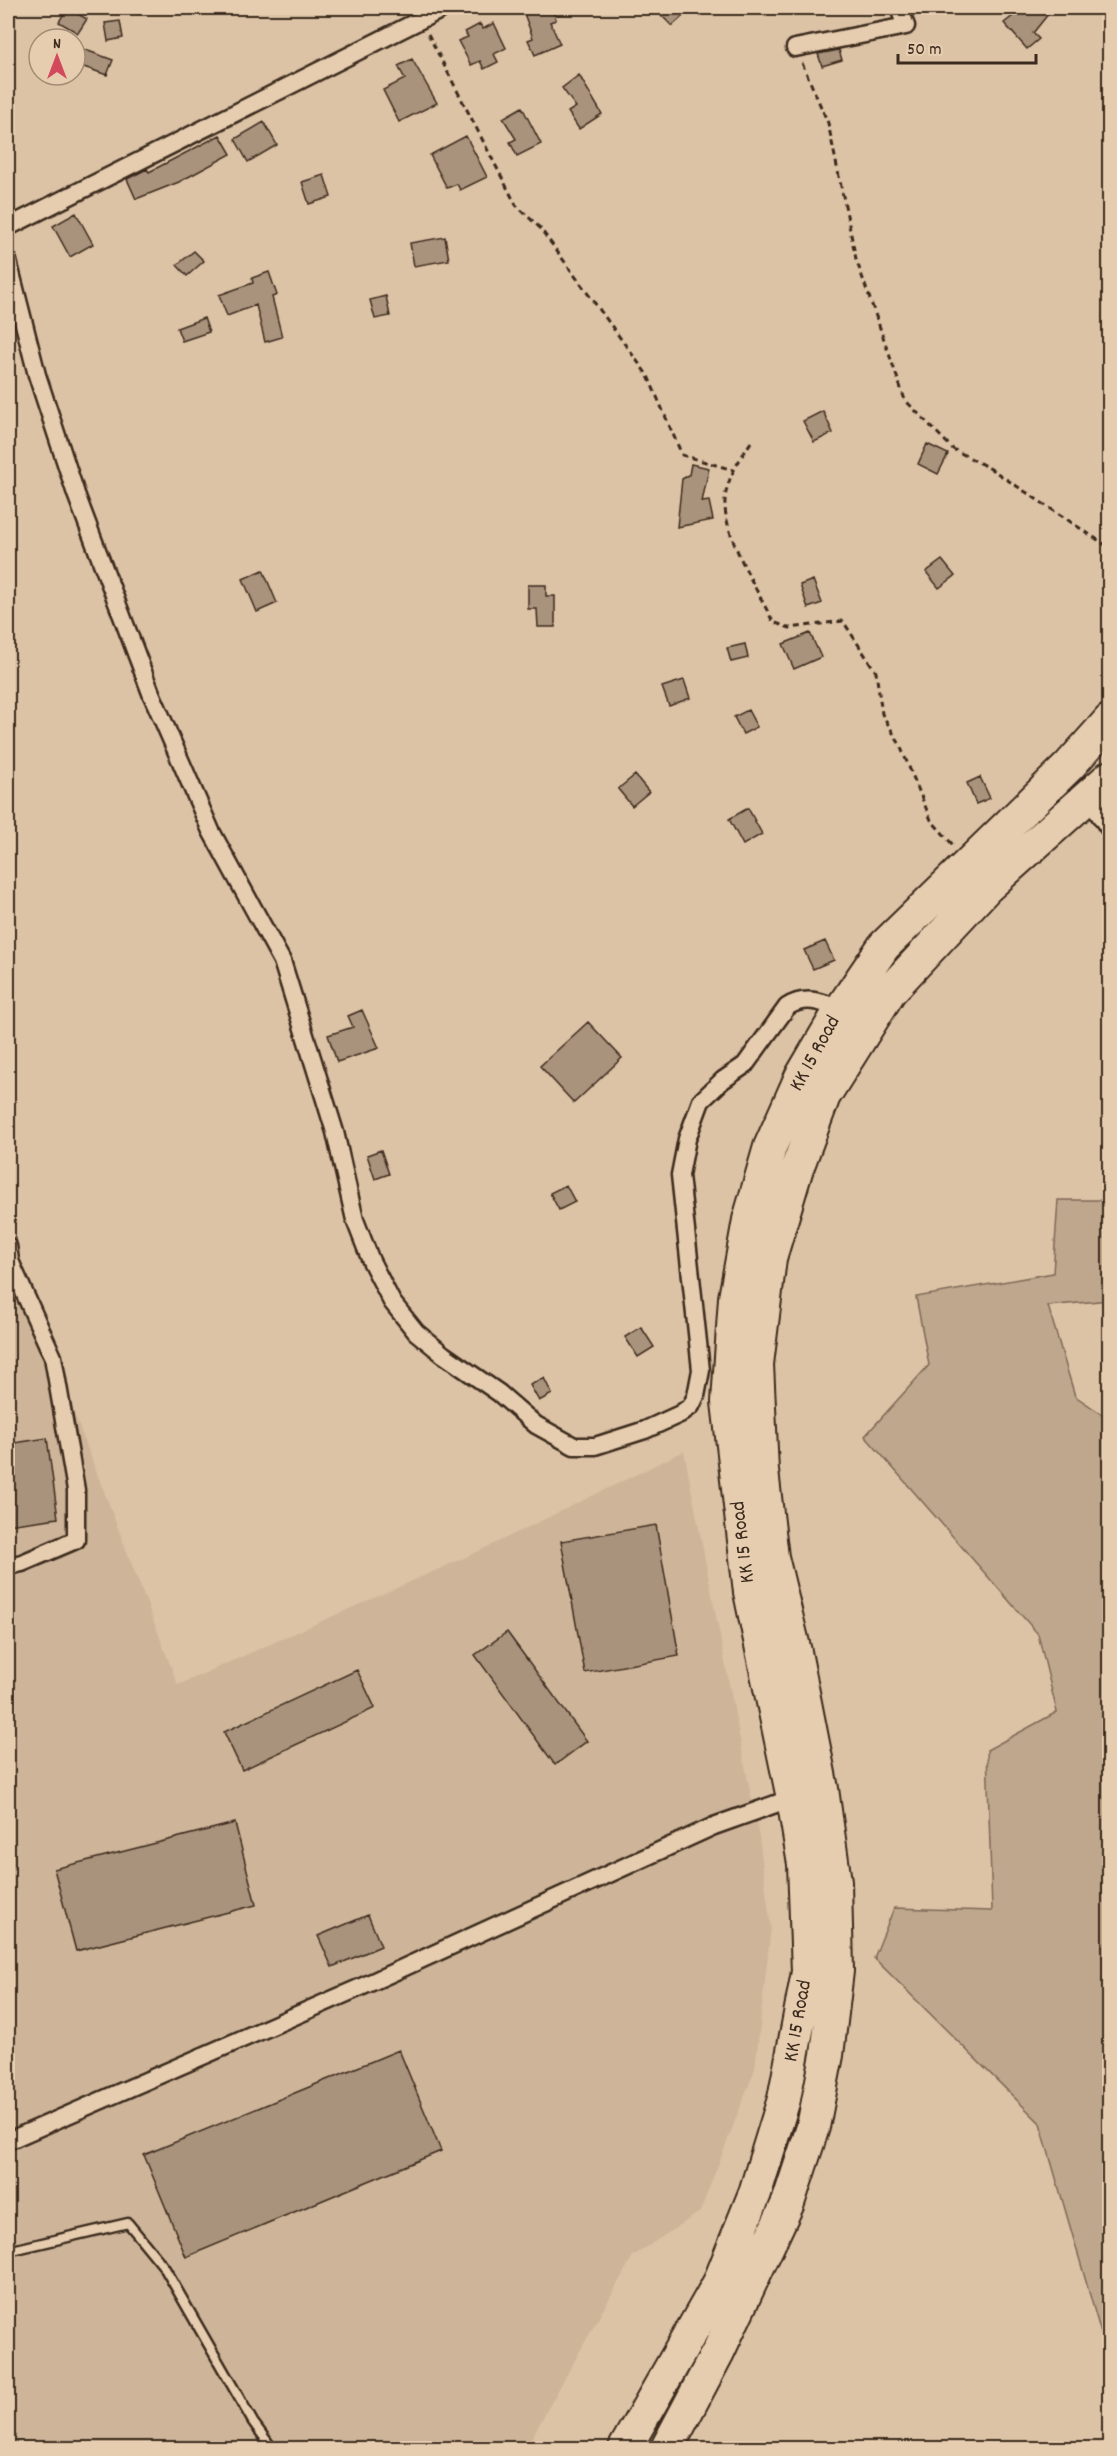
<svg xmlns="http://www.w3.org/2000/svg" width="1117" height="2456" viewBox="0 0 1117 2456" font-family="Dekko,sans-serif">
<rect width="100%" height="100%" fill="#ddc3a6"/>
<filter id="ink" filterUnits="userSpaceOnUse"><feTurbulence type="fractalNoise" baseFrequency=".0167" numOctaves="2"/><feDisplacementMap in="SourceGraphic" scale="12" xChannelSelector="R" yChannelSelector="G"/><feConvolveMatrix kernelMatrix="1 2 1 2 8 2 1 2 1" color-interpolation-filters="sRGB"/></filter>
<g filter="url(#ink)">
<path fill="#ceb599" d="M8,1240L178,1685L477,1552L684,1451L759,1837L771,1928L755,2069L700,2212L633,2256L526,2448H8Z"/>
<path fill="#bfa78d" stroke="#7d6856" stroke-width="1.5" d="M1058,1200H1110L1109,1300L1048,1306L1075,1396L1109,1419V2361L1040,2123L874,1958L894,1908L992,1911L987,1750L1057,1712L1038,1634L865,1436L929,1365L916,1297L1053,1273Z"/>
<path fill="#aa937c" stroke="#3b2a1e" stroke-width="1.5" d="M67,8L87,19L78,33L59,22Z
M522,8H552L556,20L550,22L560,44L535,55L528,40L533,38Z
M654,8H692L672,26Z
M1023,8H1053L1033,33L1039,39L1027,49L1004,23Z
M120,21L123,38L108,41L105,23Z
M494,23L506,48L494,54L498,62L484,69L480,61L471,65L458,41L468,37L465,32L480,24L483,29Z
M80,48L113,60L107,75L75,64Z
M839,50L842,60L822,66L818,54Z
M412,59L437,103L399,122L383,90L405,79L398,66Z
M579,75L602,114L579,129L568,112L576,107L562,88Z
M522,107L541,144L517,156L510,142L516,139L503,118Z
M264,122L277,145L248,162L235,139Z
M220,135L231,154L179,182L136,199L127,179L147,169L149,172Z
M466,136L487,177L460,190L457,184L447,188L430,155Z
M324,175L331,197L309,204L302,182Z
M76,213L93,244L70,257L53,226Z
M445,237L449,260L414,266L410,243Z
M194,251L204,261L187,276L177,265Z
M269,272L277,295L272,297L282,337L265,342L256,305L227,316L219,295L253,283L252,278Z
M386,296L390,316L375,319L370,300Z
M204,318L209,332L182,341L177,328Z
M823,411L833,433L814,442L803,421Z
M927,444L948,454L938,474L918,464Z
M691,464L709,468L702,502L709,501L713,520L677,527L682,479L689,475Z
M942,560L955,576L939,588L926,572Z
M263,570L277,603L257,612L243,579Z
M813,580L822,603L808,608L800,585Z
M528,585H546V596H555V627H538L537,609H528Z
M810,633L821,657L794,669L783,644Z
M745,644L748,658L731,662L727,648Z
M684,680L690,698L669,706L662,687Z
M748,710L757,727L743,734L734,717Z
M635,775L649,792L632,806L618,789Z
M980,777L990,798L976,804L967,783Z
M748,808L762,834L743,845L729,819Z
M825,941L834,960L813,969L804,950Z
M362,1010L379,1048L337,1062L328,1035L353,1027L348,1016Z
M588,1022L622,1058L574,1103L540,1066Z
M381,1150L389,1174L375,1179L367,1155Z
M566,1185L575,1202L559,1210L550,1193Z
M641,1327L654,1347L638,1357L625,1337Z
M544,1378L552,1394L539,1401L530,1385Z
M47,1438L58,1518L8,1525V1444Z
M656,1525L679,1656L585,1673L561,1541Z
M507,1632L587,1741L555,1765L475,1655Z
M357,1670L375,1708L242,1770L224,1732Z
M235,1823L256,1905L76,1951L54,1869Z
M368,1915L381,1946L332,1967L318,1936Z
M399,2050L441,2151L186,2257L144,2155Z"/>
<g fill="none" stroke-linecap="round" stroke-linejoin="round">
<g stroke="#3b2a1e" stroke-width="13">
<path id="lane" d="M8,2251L128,2223L164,2267L253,2422L272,2448"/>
</g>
<g stroke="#3b2a1e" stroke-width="21">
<path id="street" d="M795,48L906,26L899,8
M8,227L444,8
M8,261L37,375L76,494L151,693L211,831L282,961L335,1132L355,1220L371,1261L392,1302L416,1332L444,1355L499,1393L536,1425L574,1446H595L645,1430L680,1414L691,1406L696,1396L701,1370L680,1175L687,1139L701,1101L723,1080L745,1065L787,1007C805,995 822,1002 841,1009
M1088,798L1110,830
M8,1246L10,1261L53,1357L76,1490V1540L22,1563L8,1566
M8,2141L361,1987L714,1826L798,1796"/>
</g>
<g stroke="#3b2a1e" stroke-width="36">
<path id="highway" d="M625,2448L719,2283L755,2193L784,2099L808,1972L804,1864L793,1798L750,1592L728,1402L735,1298L749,1220L770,1147L801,1077L841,1009L884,946L1069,766L1110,720
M667,2448L718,2352L788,2203L813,2127L827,2055L837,1971L835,1882L822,1789L795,1652L772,1557L762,1471L757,1364L770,1258L796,1171L824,1096L890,991L987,887L1110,777"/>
</g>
<path stroke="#3b2a1e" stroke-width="3" stroke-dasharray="6 4.5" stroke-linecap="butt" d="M428,34L516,205L540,228L648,376L682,455L733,470
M802,63L828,123L856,259L905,400L953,449L991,469L1110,548
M751,442C740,459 726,479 725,501C723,535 758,591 773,622L790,628L843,621L876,672L882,714L899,743L931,820L953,845"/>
<use href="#lane" stroke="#e7cdaf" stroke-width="8"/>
<use href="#street" stroke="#e7cdaf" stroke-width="16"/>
<use href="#highway" stroke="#e7cdaf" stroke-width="32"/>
</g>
</g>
<g text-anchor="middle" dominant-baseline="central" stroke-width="4.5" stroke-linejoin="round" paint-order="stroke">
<g font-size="21" fill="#3b2a1e" stroke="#e7cdaf">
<text transform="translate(816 1054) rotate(-61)">KK 15 Road</text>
<text transform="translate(744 1542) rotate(-97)">KK 15 Road</text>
<text transform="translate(799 2021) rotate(-80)">KK 15 Road</text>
</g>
</g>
<rect width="1117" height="2456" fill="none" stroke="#e7cdaf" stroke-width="30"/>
<rect x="15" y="15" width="1087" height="2426" fill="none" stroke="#3b2a1e" stroke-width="2" filter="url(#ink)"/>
<g transform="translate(57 57)"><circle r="28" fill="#e7cdaf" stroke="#a28c75" stroke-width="1.5"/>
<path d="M0-4.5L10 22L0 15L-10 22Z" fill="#d1495b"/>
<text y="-9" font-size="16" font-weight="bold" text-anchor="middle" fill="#3b2a1e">N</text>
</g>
<path d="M898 54v9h138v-9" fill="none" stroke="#3b2a1e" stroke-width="3"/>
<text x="907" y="54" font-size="18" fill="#3b2a1e" stroke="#e7cdaf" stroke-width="4.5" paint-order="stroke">50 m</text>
</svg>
